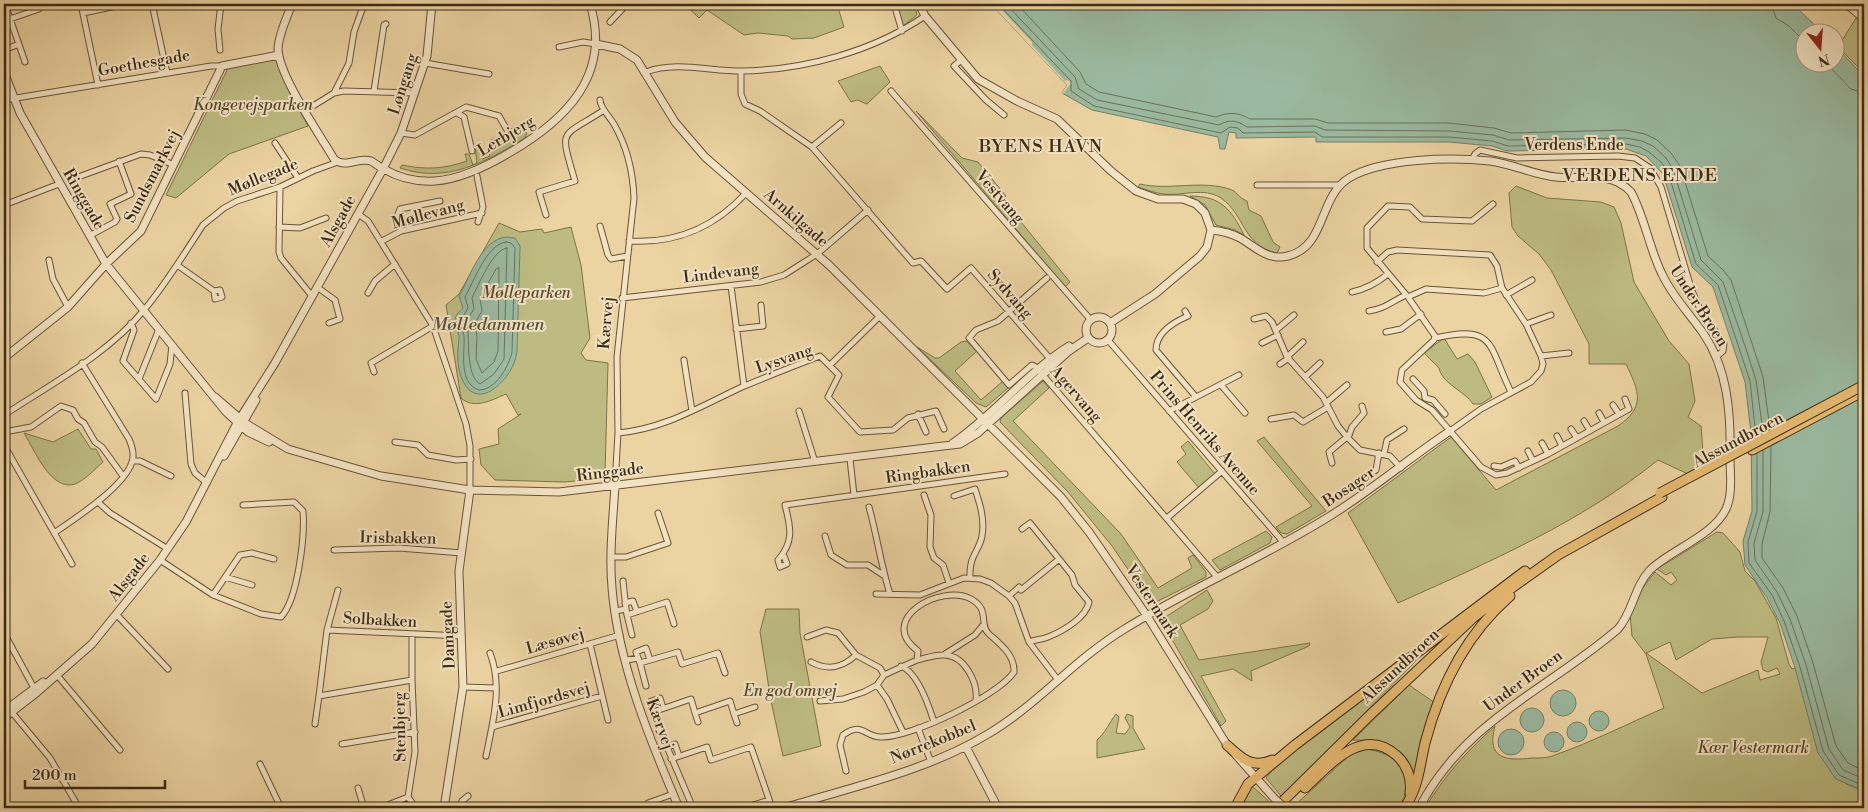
<svg xmlns="http://www.w3.org/2000/svg" width="1868" height="812" viewBox="0 0 1868 812" font-family="'Libre Bodoni',serif">
<rect width="100%" height="100%" fill="#ecd3a2"/>
<filter id="stains"><feTurbulence type="fractalNoise" baseFrequency=".004" numOctaves="4"/><feColorMatrix values="0 0 0 0 .2 0 0 0 0 .09 0 0 0 0 .02 0 0 0 .5 -.17"/></filter>
<radialGradient id="worn" r=".72"><stop offset=".6" stop-color="#630" stop-opacity="0"/><stop offset="1" stop-color="#630" stop-opacity=".3"/></radialGradient>
<path fill="#bdbb81" stroke="#7c734a" fill-rule="evenodd" d="M684,4H837L844,27L814,38L792,39L788,36L758,33L744,35L707,10L699,18Z
M896,4H914L917,15L903,26Z
M1856,18L1864,24V73L1838,47Z
M273,59L278,62L292,97L308,126L229,154L176,198L166,195L229,66Z
M880,66L890,82L867,104L857,100L851,102L838,81Z
M916,111L962,158L978,162L1006,196L1003,200L1070,282L1065,287Z
M512,128L527,133L525,138C486,162 446,184 400,168L402,165C426,170 444,169 467,161L465,154H469L473,165L477,163L475,146L478,145L482,159L490,156L488,146L491,144V140L502,136Z
M1140,184C1169,191 1203,179 1232,190C1238,193 1238,197 1247,201L1249,210L1261,216L1273,242L1280,247L1277,253C1242,245 1246,216 1221,198C1204,187 1183,196 1164,194C1155,193 1147,190 1138,187Z
M1516,186L1547,198L1601,202L1614,207L1621,223L1634,282L1669,341L1689,364L1695,401L1688,417L1701,426L1704,465L1688,474L1658,460C1580,523 1489,562 1398,603L1348,513L1451,437L1496,490L1618,426C1646,407 1639,391 1626,364H1589V344L1551,270L1539,254L1518,236L1512,227L1509,193Z
M1190,196C1221,196 1231,209 1244,235L1235,230L1216,225L1205,205Z
M499,223L520,232L542,229L544,233L571,227L581,265L590,338L581,353L586,360L608,363L605,473L599,479L564,482L495,480L481,465L479,449L499,444L498,429L521,414L518,415L506,394C492,400 474,410 461,398L446,305L459,294Z
M1444,338L1457,359L1468,354L1475,362L1492,397L1481,404H1473C1465,391 1442,384 1439,368L1424,353Z
M966,341L977,351L955,371L981,400L1003,381L1008,388L986,407L976,403L917,347L935,358H939L961,342Z
M1043,381L1049,388L1013,421L1121,534L1158,588L1192,568L1188,558L1193,555L1206,572V577L1156,602L1149,600L1112,546L1068,492L1000,422L1001,418Z
M78,429L91,449H96L103,462C94,470 85,480 75,484C51,492 34,449 24,433L53,442Z
M1264,437L1326,511L1287,534L1281,533L1276,527L1312,506L1257,441Z
M1188,441L1215,474L1199,488L1177,462L1186,454L1181,447Z
M1266,531L1272,537L1270,543L1220,570L1212,560Z
M1717,532L1723,533L1740,552L1745,571L1755,581L1776,618L1789,664L1792,669L1795,668L1846,784L1864,791V808H1425C1447,773 1464,754 1495,726C1486,759 1506,761 1532,758C1539,758 1548,758 1555,755C1592,742 1627,724 1664,708L1646,654L1632,636L1630,614L1641,590L1655,572L1671,585L1677,580L1671,572L1666,575L1657,569ZM1738,637H1768L1761,662L1763,670L1768,672L1777,668L1780,674L1760,680L1758,670L1702,693L1646,653L1670,642L1676,660L1712,639Z
M1207,590L1213,601L1208,609L1180,625L1199,660L1310,643L1309,646L1251,671L1252,681L1233,669L1201,676L1226,721L1221,726L1161,620Z
M766,609H799L800,633L821,746L783,756L771,701L760,632Z
M1414,657L1416,661L1282,797L1266,778L1276,765Z
M1409,685L1435,703L1415,774C1397,743 1389,741 1353,740Z
M1116,714L1119,717L1116,733L1125,734L1130,727L1125,718L1127,714L1133,716V728L1145,749L1097,758V740C1106,732 1109,723 1116,714Z
M1367,749C1401,755 1417,776 1399,808H1297L1294,806L1352,753Z
M1252,786L1273,805L1269,808H1241Z"/>
<path fill="#9ab9a0" stroke="#748068" d="M991,4H1788L1797,8L1822,32H1806V62H1836V47L1864,76V791L1836,779L1818,753L1795,668L1780,623L1767,598L1745,565L1743,541L1752,511L1751,433L1745,382L1713,287L1692,267L1663,174L1646,156L1626,149L1507,151L1492,146L1449,142H1316V137L1236,138V133L1229,132L1225,149H1220L1218,137L1092,110L1062,93L1067,85Z
M506,237L515,238L520,246L517,352C514,368 507,378 495,388C472,406 458,381 458,359C457,352 459,344 459,336C458,331 455,325 455,320C455,315 460,311 463,308L459,296C470,277 481,240 506,237Z
M1550 703a13 13 0 1 1 26 0a13 13 0 1 1-26 0Z
M1520 720a12 12 0 1 1 24 0a12 12 0 1 1-24 0Z
M1589 721a10 10 0 1 1 20 0a10 10 0 1 1-20 0Z
M1567 732a10 10 0 1 1 20 0a10 10 0 1 1-20 0Z
M1498 742a13 13 0 1 1 26 0a13 13 0 1 1-26 0Z
M1544 742a10 10 0 1 1 20 0a10 10 0 1 1-20 0Z"/>
<path fill="#ecd3a2" d="M991,4H999V7L1032,42V45L1065,81L1068,80L1071,83L1063,94L1062,93L1067,85Z"/>
<g fill="none" stroke-linecap="round" stroke-linejoin="round">
<path stroke="#6b725a" stroke-width="1" d="M998,4L1071,81V91L1094,106L1221,133L1230,127L1238,128L1243,133L1315,132L1322,137H1449L1492,141L1508,146L1626,144L1640,147L1649,152L1661,162L1668,172L1696,264L1718,285L1750,381L1756,436
M1006,4L1075,77L1079,89L1097,100L1219,125C1229,119 1237,120 1247,127L1315,126L1325,130L1449,131L1493,135L1509,140L1626,138L1642,141L1653,146L1666,158L1673,169L1701,260L1723,282L1746,349L1756,380L1763,432
M1017,4L1080,72L1086,84L1099,92L1216,117C1228,112 1238,112 1250,119H1315L1328,123H1449L1494,128L1511,133L1626,130L1645,134L1657,140L1671,153L1680,166L1708,256L1724,271L1731,280L1763,377L1770,429
M1771,4L1776,18L1789,26L1806,43
M1825,62L1851,89L1864,93
M506,242L511,243L515,248L512,352C509,366 496,390 479,390C458,383 465,352 464,336C463,331 461,325 461,320L468,308L465,297C474,281 487,244 506,242Z
M507,248L504,359L494,374L480,384C465,375 470,337 467,320L474,309L472,298C478,286 493,249 507,248Z
M499,268L498,351L494,362L482,373L476,359L477,336L475,323L482,311L480,298L496,269Z
M1771,447L1770,512L1762,544V558L1783,588L1797,616L1813,663L1836,746L1848,763L1864,771
M1763,450V512L1754,543L1755,560L1777,592L1790,619L1806,665L1829,749L1843,770L1864,779
M1757,454V511L1748,542L1749,563L1772,595L1784,621L1800,667L1823,751L1839,775L1864,786"/>
<g stroke="#685538" stroke-width="7">
<path id="minor" d="M5,4L25,62
M81,4L98,85
M152,4L167,73
M894,4L902,31
M1845,4L1864,20
M83,13L126,4
M10,19L39,9
M610,22L627,4
M559,47L583,42L596,44
M4,50L19,44
M220,50L218,29L221,4
M961,60L954,66L986,100L1004,115
M425,63L489,74
M741,71V94L745,104L760,111L812,147L913,263L921,261L947,289L971,268L1052,361
M646,72C676,61 709,71 741,71C804,70 872,52 925,16
M374,91L384,25L386,24
M891,91L1090,319
M334,93L349,63L354,32L364,4
M4,100L211,66H222
M600,100C600,108 611,118 615,126C628,149 633,172 634,198L617,357L618,433L615,485
M305,111L334,93L344,91L415,93
M457,113L464,117L472,151
M401,133L415,135L466,107L499,116L507,130
M275,143L298,178
M812,147L841,123
M1472,160L1475,154L1480,150L1517,158L1618,156L1635,158L1650,168L1661,187L1692,291L1700,309L1724,344L1723,351L1716,357
M477,176L483,207L478,222
M70,180L141,154L150,155L174,165
M1257,185H1340
M280,187L279,252L281,258L312,296
M1493,204L1472,221L1422,219L1410,207L1388,206L1367,228V248L1408,297L1435,336L1434,340L1402,370L1400,382L1416,400L1432,410L1481,467L1496,475L1507,473L1548,454L1629,409L1625,399
M4,205L59,184
M358,214L368,221L433,326L466,424L470,446V490
M546,215L539,192L575,181C559,126 560,139 604,110
M600,226L608,255L611,259L627,256
M279,227L300,228L326,218
M401,231L398,214L400,209L440,201
M89,236L115,222L117,219L110,204L131,194L119,161
M382,241L401,231L482,213
M629,241C675,244 715,227 746,193
M49,260L53,279L68,307
M1377,262L1388,252L1397,250L1490,255L1497,266L1502,288L1526,324L1541,356L1543,364L1541,371L1531,382L1481,409L1450,431
M177,265L214,291L215,299L222,297L220,290L214,291
M1047,278L998,321L976,330L969,338L1009,385L1032,365L1036,367L1218,578
M731,286L744,386
M317,287L335,300L340,319L329,323
M1352,292C1366,289 1377,283 1388,274
M368,293L375,281L395,264
M1506,295L1532,280
M1408,297L1426,289L1484,293L1502,288
M622,298L761,282L784,275L817,254L868,210
M1185,311L1188,316C1174,322 1156,332 1156,350L1196,397
M1369,311C1387,308 1390,302 1406,295
M1254,319L1266,316L1272,322L1287,357L1323,397L1338,426L1347,437L1360,450L1390,456L1401,468
M131,323L134,330L123,361L156,399L170,364L172,345
M1526,324L1551,315
M736,329L763,326L761,305
M1276,330L1294,315
M1386,332L1401,329L1421,314
M1435,338C1496,324 1488,345 1511,392
M1108,340L1284,543
M1262,343L1278,335
M1541,356L1569,353
M1287,357L1303,342
M684,360L692,411
M1280,364L1289,358
M830,365L880,316
M374,372L371,363L433,326
M1305,377L1320,363
M139,379L159,329
M1413,379L1424,391L1425,398L1433,400L1445,414
M1221,385L1245,413
M185,393L191,464L195,473L207,483
M1326,403L1347,385
M1613,405L1619,414
M799,411L815,462
M1169,411L1239,375
M1599,413L1604,422
M918,414L926,432
M4,415C51,384 108,354 144,310C166,284 184,254 203,225L224,208L237,201L280,187L313,171L338,162
M1271,419L1294,415L1303,422L1328,407
M1584,421L1590,431
M1571,429L1577,438
M4,432L31,427L61,406L73,410L78,419L84,423L95,442L102,447L123,476
M618,433C664,429 701,406 742,387C768,376 794,366 820,356L839,375L828,397L860,432L893,430L908,418L936,411L944,429
M1557,436L1562,446
M1348,438L1352,427L1364,413L1362,406
M395,442L418,445L428,455L456,460L471,459
M1542,443L1548,454
M4,445L72,564
M1528,451L1533,461
M1384,454L1387,440L1404,429
M850,459L854,495
M133,461H140L171,476
M1332,463L1329,452L1347,437
M1494,466L1501,467L1515,461L1519,468
M1346,490L1376,470L1379,453
M924,495L931,515L930,547L934,558L943,565L949,583
M954,496L975,489C980,504 985,520 982,536C979,552 969,555 970,577
M98,502L110,513L168,549
M869,507C877,536 881,565 890,594
M1167,518L1222,471
M1022,529L1030,523L1072,575L1075,585L1089,602C1086,618 1063,631 1048,637C1042,640 1036,639 1029,642
M54,533C76,518 124,487 132,462C135,454 132,446 129,439L82,363
M825,536L831,555L847,565H868L883,575
M334,550L399,548L462,553
M784,556L787,564L780,567L778,560C794,542 791,528 785,505L1005,474
M611,557H626L668,543L658,513
M160,560L213,595L261,614L281,617C298,599 305,536 303,511L294,502L243,505
M225,577L252,585
M623,581L626,609
M876,594L920,595L964,578L980,579L991,583L1009,596L1015,603L1029,642L1058,680
M213,595L240,555L252,553L274,559
M1009,596L1019,587L1021,590L1058,560
M625,603L633,601L637,612
M615,611L626,609L627,615L667,602L674,624
M117,615L168,669
M627,615L632,635
M327,630L462,636
M4,633L34,688
M412,635V680L415,752L408,797L415,807L424,808
M807,637L826,630L838,633L856,655L880,668L884,675
M590,644L608,720
M945,654L975,635L984,624
M638,658L636,652L646,648L650,660
M627,660L638,658L640,663L678,652L682,664L718,653L725,673
M917,660C926,658 936,654 945,655C965,656 978,683 976,700
M811,662C828,671 842,668 856,655
M640,663L646,686
M901,666C917,672 929,706 934,722
M497,671L620,635
M57,675L120,750
M877,685L887,699L903,732
M463,687L496,688
M319,696L327,630L338,590
M820,701L843,699L864,692L877,685L884,675L917,660L918,651C875,619 942,583 971,599C991,610 978,624 989,634C1000,644 1015,655 1014,672C998,696 910,738 881,737C864,737 863,721 843,735L840,745L846,771
M10,710L50,758L79,808
M653,712L691,699L695,713L730,701L734,714L755,707
M695,713L698,722
M734,714L737,723
M315,724L319,696L412,680
M492,727L602,696
M918,728L931,762
M660,733L649,702L660,698L663,708
M342,744L415,732
M486,756C493,721 503,687 490,653
M679,756L675,744L667,747L693,808
M671,759L707,747L711,760L751,747L772,808
M260,764L281,808
M358,788L364,808
M648,803L673,794
M380,808L408,797
M460,808L462,801L468,796
M744,808L769,800"/>
</g>
<g stroke="#685538" stroke-width="9">
<path id="tertiary" d="M292,4C287,17 279,34 278,48C278,75 320,135 334,159C345,169 358,157 371,161C375,163 379,167 384,169C399,178 417,182 435,181C461,179 487,166 509,153C566,120 612,75 590,4
M919,4L925,16L978,79L1017,101L1057,119L1111,171L1136,191L1158,199H1183L1196,204L1205,213L1211,230L1207,247L1200,256L1155,294L1110,323
M596,44L620,49L637,60L675,122L705,157L829,265L1061,497L1089,532L1147,616L1227,745L1274,798
M4,72L20,113L106,264L226,412L248,432L269,442
M1211,230C1221,231 1231,233 1240,238C1256,247 1267,261 1288,256C1327,246 1318,197 1349,178C1382,158 1451,157 1490,161C1513,164 1534,175 1556,177C1584,180 1610,170 1631,192C1645,218 1649,248 1662,274C1672,296 1689,313 1703,333C1728,369 1731,414 1730,457C1730,473 1733,494 1726,509C1713,536 1672,549 1650,570C1634,587 1633,612 1618,629C1546,691 1466,719 1419,808
M1086 330a13 13 0 1 1 26 0a13 13 0 1 1-26 0Z
M4,358L68,307L106,264L141,231L222,66L279,55
M215,397L245,423L288,449L381,476L470,490L559,492L960,444L978,433L1069,351L1088,338
M953,443C994,415 1026,373 1069,346
M224,456L256,400
M615,485C613,519 609,554 612,588C618,663 650,740 679,808
M4,711L43,682
M4,718L35,694L92,644L160,560L186,522L237,423L275,363L383,169L401,133L427,56L432,4
M966,747L998,808
M444,808L463,687L459,571L470,490
M784,808C852,787 927,771 988,734C1037,705 1074,660 1123,630C1190,588 1263,558 1330,516C1372,490 1409,458 1450,431"/>
</g>
<g stroke="#3c2b14" stroke-width="11">
<path id="trunk" d="M1752,450L1864,391
M1227,745C1241,758 1252,769 1272,760
M1305,788C1329,766 1362,725 1396,755C1407,764 1412,779 1410,793
M1235,808L1248,784L1295,745L1525,571
M1276,808L1368,717L1473,618L1499,597L1558,555L1662,497
M1404,808C1418,790 1420,765 1425,743C1440,686 1465,635 1510,596"/>
</g>
<use href="#minor" stroke="#f3e2c3" stroke-width="5"/>
<use href="#tertiary" stroke="#f3e2c3" stroke-width="7"/>
<use href="#trunk" stroke="#e6ba71" stroke-width="9"/>
<g stroke="#685538" stroke-width="9" stroke-linecap="butt">
<path id="tertiary-bridge" d="M1274,798L1285,808"/>
</g>
<g stroke="#3c2b14" stroke-width="11" stroke-linecap="butt">
<path id="trunk-bridge" d="M1660,493L1864,385"/>
</g>
<use href="#tertiary-bridge" stroke="#f3e2c3" stroke-width="7"/>
<use href="#trunk-bridge" stroke="#e6ba71" stroke-width="9"/>
</g>
<g text-anchor="middle" dominant-baseline="central" stroke-width="4" stroke-linejoin="round" paint-order="stroke">
<g font-size="16" fill="#3c2b14" stroke="#f3e2c3">
<text transform="translate(144 63) rotate(-10)">Goethesgade</text>
<text transform="translate(403 84) rotate(-72)">Løngang</text>
<text transform="translate(506 136) rotate(-31)">Lerbjerg</text>
<text x="1574" y="145">Verdens Ende</text>
<text transform="translate(152 176) rotate(-63)">Sundsmarkvej</text>
<text transform="translate(263 177) rotate(-22)">Møllegade</text>
<text transform="translate(1000 197) rotate(49)">Vestvang</text>
<text transform="translate(84 199) rotate(60)">Ringgade</text>
<text transform="translate(428 214) rotate(-15)">Møllevang</text>
<text transform="translate(796 218) rotate(41)">Arnkilgade</text>
<text transform="translate(338 221) rotate(-61)">Alsgade</text>
<text transform="translate(721 273) rotate(-7)">Lindevang</text>
<text transform="translate(1010 294) rotate(49)">Sydvang</text>
<text transform="translate(1699 306) rotate(57)">Under Broen</text>
<text transform="translate(606 323) rotate(-85)">Kærvej</text>
<text transform="translate(784 359) rotate(-19)">Lysvang</text>
<text transform="translate(1076 394) rotate(49)">Agervang</text>
<text transform="translate(1205 433) rotate(49)">Prins Henriks Avenue</text>
<text transform="translate(1738 440) rotate(-28)">Alssundbroen</text>
<text transform="translate(610 472) rotate(-7)">Ringgade</text>
<text transform="translate(928 472) rotate(-8)">Ringbakken</text>
<text transform="translate(1349 487) rotate(-34)">Bosager</text>
<text transform="translate(398 538) rotate(1)">Irisbakken</text>
<text transform="translate(129 577) rotate(-52)">Alsgade</text>
<text transform="translate(1152 601) rotate(57)">Vestermark</text>
<text transform="translate(380 620) rotate(3)">Solbakken</text>
<text transform="translate(448 635) rotate(-93)">Damgade</text>
<text transform="translate(555 641) rotate(-16)">Læsøvej</text>
<text transform="translate(1400 666) rotate(-43)">Alssundbroen</text>
<text transform="translate(1523 681) rotate(-36)">Under Broen</text>
<text transform="translate(544 700) rotate(-16)">Limfjordsvej</text>
<text transform="translate(660 724) rotate(70)">Kærvej</text>
<text transform="translate(400 727) rotate(-91)">Stenbjerg</text>
<text transform="translate(933 742) rotate(-22)">Nørrekobbel</text>
</g>
<g font-size="16" font-style="italic" fill="#56482a" stroke="#f3e2c3">
<text x="253" y="105">Kongevejsparken</text>
<text x="526" y="293">Mølleparken</text>
<text x="790" y="691">En god omvej</text>
<text x="1753" y="748">Kær Vestermark</text>
</g>
<g font-size="18" letter-spacing="1" fill="#3c2b14" stroke="#f3e2c3">
<text x="1041" y="146">BYENS HAVN</text>
<text x="1640" y="175">VERDENS ENDE</text>
</g>
<g font-size="18" font-style="italic" fill="#544e37" stroke="#f3e2c3">
<text x="488" y="324">Mølledammen</text>
</g>
</g>
<rect width="1868" height="812" fill="none" stroke="#ecd3a2" stroke-width="20"/>
<rect x="5" y="5" width="1858" height="802" fill="none" stroke="#3c2b14" stroke-width="2.5"/>
<rect x="10" y="10" width="1848" height="792" fill="none" stroke="#3c2b14"/>
<g transform="translate(1820 48) rotate(163)"><circle r="24" fill="#f3e2c3" stroke="#aa997d"/>
<path d="M0-4L9 19L0 12L-9 19Z" fill="#8f2418"/>
<text y="-8" font-size="14" font-weight="bold" text-anchor="middle" fill="#3c2b14">N</text>
</g>
<path d="M25 780v8h140v-8" fill="none" stroke="#3c2b14" stroke-width="2.5"/>
<text x="32" y="780" font-size="15" fill="#3c2b14" stroke="#f3e2c3" stroke-width="4" paint-order="stroke">200 m</text>
<rect width="100%" height="100%" filter="url(#stains)"/>
<rect width="100%" height="100%" fill="url(#worn)"/>
</svg>
